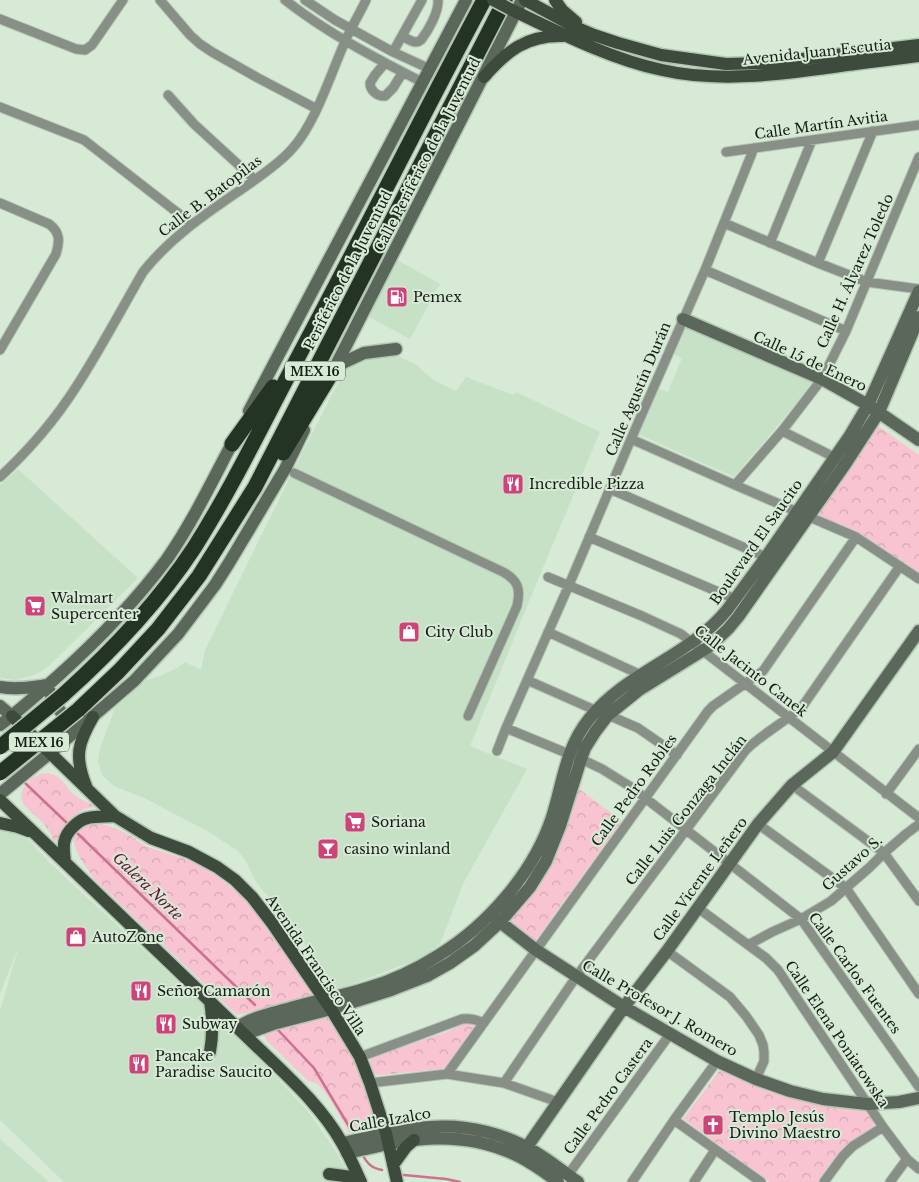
<svg xmlns="http://www.w3.org/2000/svg" width="919" height="1182" viewBox="0 0 919 1182" font-family="'Libre Baskerville',serif">
<defs>
<pattern id="park-crowns" width="20" height="18" patternUnits="userSpaceOnUse" patternTransform="scale(1.25)"><rect width="20" height="18" fill="#f8c4d2"/><path d="M2 6a3 3 0 1 1 6 0M12 15a3 3 0 1 1 6 0" fill="none" stroke="#d4a8b3"/></pattern>
</defs>
<rect width="100%" height="100%" fill="#d6ead6"/>
<path fill="#c7e1c7" d="M397,260L440,284L410,339L367,316Z
M685,325L815,382L734,477L638,434L657,388L668,392L682,358L673,354Z
M385,353L398,356L415,364L435,381L456,391L466,377L513,395L516,392L600,432L542,570L470,746L527,769L463,884L440,944L423,957L343,988H333L312,954L254,879L247,863L238,851L209,832L144,798L114,786L102,775L98,761L100,748L115,708L147,680L160,676L177,668L185,662L201,670L205,650L294,469L344,371L353,362Z
M18,469L138,578L49,666L37,674L16,680L0,678V485Z
M0,829H4L29,840L48,861L247,1046L307,1110L331,1144L350,1175L343,1182H64L0,1120V1011L19,946L0,994Z
M0,1139L49,1182H0Z"/>
<path fill="url(#park-crowns)" d="M878,426L919,455V574L815,516Z
M44,773C64,774 62,785 75,795C81,800 90,803 97,807C91,807 85,808 81,811C73,815 59,835 55,843C52,837 48,828 43,823C33,811 13,804 25,786C29,779 37,775 44,773Z
M578,788L622,821L533,944L508,922L531,897L550,868L572,814Z
M92,822L106,825L120,830L131,836L145,846L191,861L203,867L218,877L239,894L249,904L314,995L237,1015L95,880C88,869 71,849 74,836C75,833 77,831 78,828Z
M329,1017L334,1023L355,1063L379,1129L349,1133C343,1121 327,1090 316,1083C314,1082 311,1082 308,1081L266,1040L264,1035L267,1032Z
M472,1022L476,1025L446,1067L442,1069L380,1075L374,1074L369,1061L375,1056L447,1032L465,1023Z
M720,1070C744,1081 770,1094 796,1100C819,1106 842,1108 866,1110L876,1124L847,1145L838,1154L818,1182H770L683,1119Z"/>
<g fill="none" stroke-linecap="round" stroke-linejoin="round">
<path stroke="#cc718e" stroke-width="2.5" d="M24,782L68,824
M74,830L255,1005
M277,1029L314,1068L350,1128
M362,1154C367,1163 371,1168 382,1170
M404,1175L446,1179L460,1182"/>
<g stroke="#b3c5b3" stroke-width="11">
<path id="street" d="M160,0L190,35L200,44L212,52L258,78L317,109
M285,0C327,33 375,58 422,82
M305,0L335,20L393,52L430,69
M0,19L76,49L85,50L92,45L123,0
M402,36C408,39 415,45 421,40C428,31 439,12 438,0
M393,52L422,0
M385,63L375,75L370,83C370,90 377,97 385,96L393,88L403,72
M168,95L194,124L255,180
M0,107L84,140L192,224
M726,152L919,125
M0,203L49,224C60,232 60,241 56,254L0,350
M724,223L818,263L867,282L919,289
M770,243L812,140
M818,263L873,131
M705,270L846,331
M782,431L840,460
M631,439L735,485L856,537L919,579
M294,473L503,572C518,580 521,589 517,606L468,716
M0,477C29,450 55,420 76,387C100,350 121,310 143,272C170,238 204,215 239,191C256,179 278,165 292,149C315,124 330,76 344,44C350,29 359,15 366,0
M735,485L782,431L822,379L846,331L919,157
M610,489L766,557
M589,537L735,599
M548,577L642,616L681,634L919,818
M548,632L641,675
M527,680L597,711
M608,715L638,728L677,755
M506,728L581,759L602,769L631,787L801,919L919,1087
M497,751L506,728L569,585L631,439L705,270L754,148
M792,785L884,853L919,901
M886,794L919,749
M758,824L846,888L919,994
M698,908L766,958L778,970L883,1127L907,1159L919,1169
M748,945L772,932L801,919L831,901L870,867L884,853L906,834L919,824
M667,951L730,997L746,1016L759,1035L763,1045L764,1052V1061L756,1079
M360,1057L462,1019C471,1018 476,1020 484,1023
M447,1074L708,711L713,706L763,671L856,537
M370,1083L447,1074L504,1083L558,1102
M504,1083L576,977L745,751C760,735 785,722 802,707L900,566
M674,1120L761,1182
M568,1175L670,1034
M632,1182L674,1120L717,1061
M694,1182L715,1150
M824,1182L843,1156L853,1146L883,1127
M890,1182L907,1159"/>
</g>
<g stroke="#b3c5b3" stroke-width="15">
<path id="secondary" d="M683,319L822,379L868,405L919,440
M336,366L364,353L396,349
M327,383L522,0
M249,411L466,0
M0,687C16,690 32,687 48,685C51,701 61,715 75,724
M0,706L12,716
M0,725C20,710 39,693 58,676C98,640 135,602 167,559C194,520 214,477 236,436
M0,794L50,753L134,681L178,634L215,585L229,563L285,469L304,430
M495,916L500,922L536,950L624,1007L717,1061L756,1079L790,1091L823,1099L867,1104L899,1102L919,1098
M238,1027C254,1016 275,1013 294,1007C318,1000 343,996 367,988C392,981 417,969 439,955C488,925 534,872 552,817C563,783 565,749 589,719C626,672 690,656 727,610L766,557L849,437L868,405L919,291
M245,1034L273,1024L331,1009L391,990L427,976L450,963L474,946L500,922L530,887L546,861L560,826L581,759L585,748L595,732L608,715L639,690L710,646L728,629L738,617L846,463L879,412L919,317
M343,1143C371,1137 400,1129 430,1127C468,1124 508,1134 540,1155C553,1163 565,1173 578,1182
M347,1153C408,1139 461,1127 520,1157C533,1164 546,1173 558,1182
M520,1157L624,1007L667,951L758,824L792,785L833,752L919,631"/>
</g>
<g stroke="#b3c5b3" stroke-width="15">
<path id="primary" d="M525,0L575,27L594,35L618,43L661,55L726,64L769,63L919,45
M555,0L562,10L576,22
M510,9C558,32 610,59 662,70C723,84 793,73 855,64C876,61 898,59 919,56
M484,77C507,51 526,35 563,36
M12,716L115,816L151,838L189,852L217,867L235,880L252,897L272,923L331,1009L360,1057L370,1083L386,1133L397,1182
M86,786C74,756 78,743 93,717
M0,800L271,1060C297,1085 324,1111 342,1143C349,1155 355,1169 361,1182
M0,823L18,827L29,831
M65,862C63,846 62,837 74,826C78,822 82,819 88,818C97,816 106,817 115,816
M210,1052C213,1035 213,1019 210,1001
M393,1165L406,1147L414,1140
M329,1174L359,1178"/>
</g>
<g stroke="#b3c5b3" stroke-width="18">
<path id="highway" d="M232,444L273,387
M283,453L331,374
M63,695C112,651 157,604 194,548C232,488 263,423 296,361C360,241 420,120 484,0
M78,710L119,671L158,629L199,576L255,487L505,0"/>
</g>
<use href="#street" stroke="#878f87" stroke-width="9"/>
<use href="#secondary" stroke="#5b675b" stroke-width="12"/>
<use href="#primary" stroke="#3d4b3d" stroke-width="12"/>
<use href="#highway" stroke="#243424" stroke-width="15"/>
<g stroke="#b3c5b3" stroke-width="15" stroke-linecap="butt">
<path id="primary-bridge" d="M493,0L510,9"/>
</g>
<g stroke="#b3c5b3" stroke-width="18" stroke-linecap="butt">
<path id="highway-bridge" d="M0,747L63,695
M0,773L78,710"/>
</g>
<use href="#primary-bridge" stroke="#3d4b3d" stroke-width="12"/>
<use href="#highway-bridge" stroke="#243424" stroke-width="15"/>
</g>
<defs>
<g id="fuel-square" transform="scale(1.125)"><rect x="-9" y="-9" width="18" height="18" rx="4" fill="#ce4378" stroke="#d6ead6"/><path d="M-5.5-6h7V0h2V4h1.3V-2.5L3-4.5l.8-.8L6-3V5H2.5V1h-1V6h-7ZM-4.2-4.7v3.2H.2V-4.7Z" fill="#fff"/></g>
<g id="restaurant-square" transform="scale(1.125)"><rect x="-9" y="-9" width="18" height="18" rx="4" fill="#ce4378" stroke="#d6ead6"/><path d="M-5-6h1v4h1v-4h1v4h1v-4h1v5L-1.5 .5V6h-2V.5L-5-1ZM5-6V6H3V1.5H1.5Q1.5-4 5-6Z" fill="#fff"/></g>
<g id="supermarket-square" transform="scale(1.125)"><rect x="-9" y="-9" width="18" height="18" rx="4" fill="#ce4378" stroke="#d6ead6"/><path d="M-6-5.5h2.5l.6 2H6L4.5 2H-2.5L-4.4-4H-6ZM-1.5 3.2a1.3 1.3 0 1 0 .1 0ZM3 3.2a1.3 1.3 0 1 0 .1 0Z" fill="#fff"/></g>
<g id="shop-square" transform="scale(1.125)"><rect x="-9" y="-9" width="18" height="18" rx="4" fill="#ce4378" stroke="#d6ead6"/><path d="M-5-2.5h2.3a2.7 3.5 0 0 1 5.4 0H5L5.5 6h-11ZM-1.5-2.5h3a1.5 2.3 0 0 0-3 0Z" fill="#fff"/></g>
<g id="bar-square" transform="scale(1.125)"><rect x="-9" y="-9" width="18" height="18" rx="4" fill="#ce4378" stroke="#d6ead6"/><path d="M-6-5H6L.8 .8V4.5H3.5V6h-7V4.5H-.8V.8Z" fill="#fff"/></g>
<g id="church-square" transform="scale(1.125)"><rect x="-9" y="-9" width="18" height="18" rx="4" fill="#ce4378" stroke="#d6ead6"/><path d="M-1.2-6h2.4v3.5h3.3v2.4h-3.3V6h-2.4V-.1h-3.3v-2.4h3.3Z" fill="#fff"/></g>
</defs>
<g fill-rule="evenodd">
<use href="#fuel-square" x="397" y="297"/>
<use href="#restaurant-square" x="513" y="484"/>
<use href="#supermarket-square" x="35" y="606"/>
<use href="#shop-square" x="409" y="632"/>
<use href="#supermarket-square" x="355" y="822"/>
<use href="#bar-square" x="328" y="849"/>
<use href="#shop-square" x="76" y="937"/>
<use href="#restaurant-square" x="141" y="991"/>
<use href="#restaurant-square" x="166" y="1024"/>
<use href="#restaurant-square" x="139" y="1064"/>
<use href="#church-square" x="713" y="1125"/>
</g>
<g text-anchor="middle" dominant-baseline="central" stroke-width="4" stroke-linejoin="round" paint-order="stroke">
<g fill="#d6ead6" stroke="#4f5a4f" stroke-width="1">
<rect x="285" y="361.5" width="60" height="19" rx="4"/>
<rect x="9" y="732.5" width="60" height="19" rx="4"/>
</g>
<g font-size="12" font-weight="bold" fill="#151c15">
<text x="315" y="371">MEX 16</text>
<text x="39" y="742">MEX 16</text>
</g>
<g font-size="14" fill="#151c15" stroke="#d6ead6">
<text transform="translate(817 52) rotate(-6)">Avenida Juan Escutia</text>
<text transform="translate(821 125) rotate(-8)">Calle Martín Avitia</text>
<text transform="translate(427 155) rotate(-63)">Calle Periférico de la Juventud</text>
<text transform="translate(210 196) rotate(-37)">Calle B. Batopilas</text>
<text transform="translate(348 270) rotate(-63)">Periférico de la Juventud</text>
<text transform="translate(855 271) rotate(-66)">Calle H. Álvarez Toledo</text>
<text transform="translate(810 361) rotate(25)">Calle 15 de Enero</text>
<text transform="translate(638 389) rotate(-67)">Calle Agustín Durán</text>
<text transform="translate(756 542) rotate(-55)">Boulevard El Saucito</text>
<text transform="translate(751 671) rotate(38)">Calle Jacinto Canek</text>
<text transform="translate(634 790) rotate(-54)">Calle Pedro Robles</text>
<text transform="translate(686 810) rotate(-52)">Calle Luis Gonzaga Inclán</text>
<text transform="translate(852 863) rotate(-42)">Gustavo S.</text>
<text transform="translate(700 879) rotate(-54)">Calle Vicente Leñero</text>
<text transform="translate(316 965) rotate(56)">Avenida Francisco Villa</text>
<text transform="translate(855 973) rotate(54)">Calle Carlos Fuentes</text>
<text transform="translate(660 1008) rotate(30)">Calle Profesor J. Romero</text>
<text transform="translate(837 1034) rotate(56)">Calle Elena Poniatowska</text>
<text transform="translate(608 1096) rotate(-54)">Calle Pedro Castera</text>
<text transform="translate(390 1120) rotate(-10)">Calle Izalco</text>
</g>
<g font-size="14" fill="#151c15" stroke="#d6ead6" text-anchor="start">
<text x="413" y="297">Pemex</text>
<text x="529" y="484">Incredible Pizza</text>
<text x="51" y="598">Walmart<tspan x="51" dy="16">Supercenter</tspan></text>
<text x="425" y="632">City Club</text>
<text x="371" y="822">Soriana</text>
<text x="344" y="849">casino winland</text>
<text x="92" y="937">AutoZone</text>
<text x="157" y="991">Señor Camarón</text>
<text x="182" y="1024">Subway</text>
<text x="155" y="1056">Pancake<tspan x="155" dy="16">Paradise Saucito</tspan></text>
<text x="729" y="1117">Templo Jesús<tspan x="729" dy="16">Divino Maestro</tspan></text>
</g>
<g font-size="15" font-style="italic" fill="#651235" stroke="#d6ead6">
<text transform="translate(148 886) rotate(44)">Galera Norte</text>
</g>
</g>
</svg>
